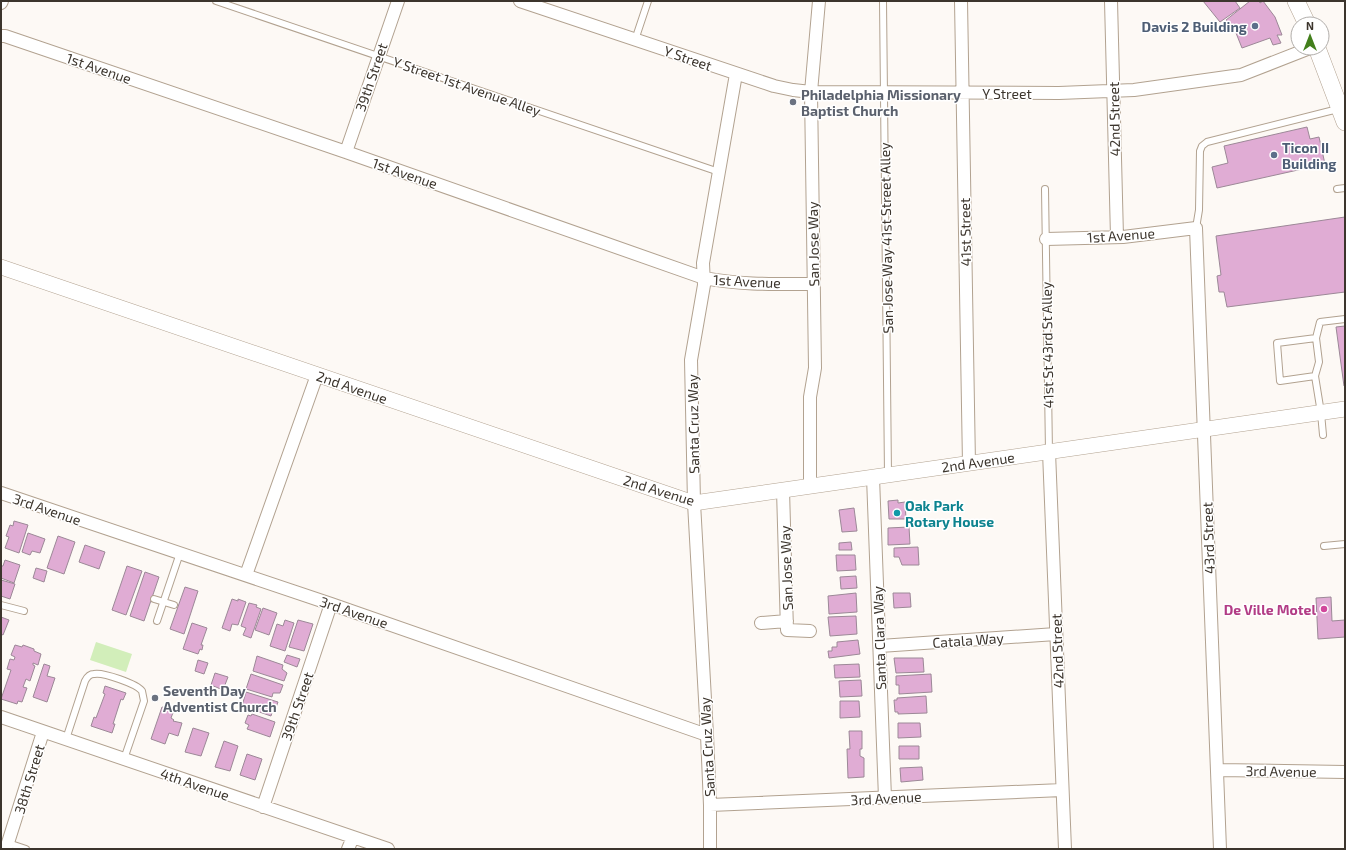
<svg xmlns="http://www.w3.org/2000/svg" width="1346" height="850" viewBox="0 0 1346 850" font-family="'Exo 2',sans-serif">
<rect width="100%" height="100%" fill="#fdf9f5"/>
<path fill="#d2eeba" d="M96,642L132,654L126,672L90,660Z"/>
<path fill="#e0acd4" stroke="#9c8897" d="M1203,1H1235L1240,8L1220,22Z
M1250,1H1259L1260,3L1263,1L1275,17L1282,35H1277L1281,43L1273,45L1270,38L1242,48L1236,33L1226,20Z
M1307,127L1310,139L1319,137L1325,164L1217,188L1212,167L1228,163L1224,146Z
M1345,217V292L1227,307L1224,292H1219L1217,276L1221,275L1216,236Z
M1345,326V386H1344L1336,327Z
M898,500V503L905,502L906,519H889L888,501Z
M854,508L857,531L842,532L839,510Z
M14,521L28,525L19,553L5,548L9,537L6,536L10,525L13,526Z
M909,527L910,544L888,545V528Z
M28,533L45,539L40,553L32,551L30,555L22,552Z
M58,536L75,542L64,574L47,568Z
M851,542L852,550H839V543Z
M85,545L105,552L99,569L79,562Z
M918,547L919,565H902L899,557H894V548Z
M836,555H855L856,570L837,571Z
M5,560L20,565L14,583L1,578V566H3Z
M127,566L142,571L126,615L112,610Z
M36,568L47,571L44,582L33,578Z
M145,572L159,577L144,621L130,616Z
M856,576L857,588L841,589L840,577Z
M1,580L15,584L10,599L1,596Z
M185,587L198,591L184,634L170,629Z
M856,593L857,612L829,614L828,596Z
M893,593H910L911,607L894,608Z
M1331,597L1332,621L1345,620V637L1318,639L1316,598Z
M232,599L238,601V599L246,602L238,625L232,624L230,631L222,628Z
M249,603L257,605L256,607L261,609L251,638L243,635L246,628L241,626Z
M263,608L277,613L269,635L255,630Z
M856,616L857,634L830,636L828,617Z
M1,617L9,620L3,635L1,634Z
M285,620L294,623L285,651L270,646L277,624L283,626Z
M298,620L313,624L304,651L289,647Z
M192,623L207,628L201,645H203L202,650L200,649L198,654L183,649Z
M858,640L860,654L829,658L828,651H832V647H837V642Z
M15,645L22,647L23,645L34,649V651L41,654L38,665L33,663V665L35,666L30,681L26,679L23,687L27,688L22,702L18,701L17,704L1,699L11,670L7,669L10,659L14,660L15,657L11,655Z
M287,655L300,659L297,667L284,662Z
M257,656L283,665L282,669L287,673L284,681L253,671Z
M894,658H923L924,672L896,673Z
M198,660L208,663L204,674L195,671Z
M44,664L50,666L47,676L55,678L47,702L33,697Z
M859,664L860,677L835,678L834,665Z
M215,673L228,677L223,690L211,685Z
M251,674L283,685L280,693H273L272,697L246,689Z
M931,674L932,692L899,694V685H896V676Z
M861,680L862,696L840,697L839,681Z
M105,686L126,693L123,700L121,699L113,724H115L112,733L91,726L94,717L96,718L105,694L103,693Z
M246,692L278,702L275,710L273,709L271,716L242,706Z
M926,696L927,713L898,714V712H895L894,700H897V698Z
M840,701H859L860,717L840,718Z
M162,707L174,710L171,718L174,720L173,721L182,723L178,736L169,733L165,744L151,739Z
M252,714L275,722L270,737L247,729L249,725L245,723L248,715L251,716Z
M898,723H920L921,737L898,738Z
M193,728L209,733L201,756L185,752Z
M849,731H862V749H860V756L864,758V777L848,778L847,749H850Z
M224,741L238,746L230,771L215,767Z
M899,746H919V759H899Z
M247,754L262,759L255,780L240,775Z
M922,767L923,780L901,782L900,768Z"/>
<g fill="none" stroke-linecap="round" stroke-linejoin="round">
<g stroke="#b2a290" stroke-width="8">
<path id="service" d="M216,1L719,172
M883,1L888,475
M635,40L648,1
M1045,189L1049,452
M1337,189L1345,188
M1196,228L1199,210L1200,151L1202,146L1207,142L1338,109
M1315,376L1280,381L1277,343L1316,338
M1323,435L1321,413L1315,376L1319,362L1316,338L1320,322L1345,319
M1324,546L1345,544
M154,599L174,605
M1,605L24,611
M157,621L180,553
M66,739L85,681C87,677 90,674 94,674C103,672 137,684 142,691L144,701L124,759
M8,843L26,849"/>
</g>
<g stroke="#b2a290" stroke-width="14">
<path id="minor" d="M520,1L774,86L793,90L811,92L1059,93L1134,90L1241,75L1310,48
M961,1L969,464
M1111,1L1117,237
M1,3L2,1
M1,36H5L346,152L704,278C740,285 777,284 814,284
M346,152L398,1
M1046,239L1123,237L1196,228L1220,849
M1049,452L1065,849
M873,477L885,798
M810,486V397L815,368L811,92L819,1
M783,490L787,630L810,631
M1,493L331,604L707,735
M246,575L317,375
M761,623L787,621
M880,646L1056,634
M1,717L388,849
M1217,770L1345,772
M710,805L1062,790
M263,807L331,604
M6,849L43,732
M348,849L353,837
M710,849V805L707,735L694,503L691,360L704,285L703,263L736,74"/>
</g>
<g stroke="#b2a290" stroke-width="16">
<path id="tertiary" d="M1,267L694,503L1345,409"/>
</g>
<g stroke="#b2a290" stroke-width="18">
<path id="secondary" d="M1296,1L1307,24
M1317,48L1345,122"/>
</g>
<use href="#service" stroke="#fff" stroke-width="6"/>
<use href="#minor" stroke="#fff" stroke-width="12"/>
<use href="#tertiary" stroke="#fff" stroke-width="15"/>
<use href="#secondary" stroke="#fff" stroke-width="17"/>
</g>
<g fill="#5c6f8a" stroke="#fff" stroke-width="1.5">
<circle cx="1255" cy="26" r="4"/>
<circle cx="1274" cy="155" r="4"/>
</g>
<g fill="#6b7280" stroke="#fff" stroke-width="1.5">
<circle cx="793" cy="102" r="4"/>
<circle cx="155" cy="698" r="4"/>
</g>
<circle fill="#0f9aa8" stroke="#fff" stroke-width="1.5" cx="897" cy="513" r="4"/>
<circle fill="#d1479c" stroke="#fff" stroke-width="1.5" cx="1324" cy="609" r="4"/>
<g text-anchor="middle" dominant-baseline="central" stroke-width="3" stroke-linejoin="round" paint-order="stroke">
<g font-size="14" font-weight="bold" fill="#4e5e75" stroke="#fff" text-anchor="end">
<text x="1247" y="26">Davis 2 Building</text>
<text x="1282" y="147" text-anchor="start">Ticon II<tspan x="1282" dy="16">Building</tspan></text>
</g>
<g font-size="14" fill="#3c352d" stroke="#fff">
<text transform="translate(688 58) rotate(19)">Y Street</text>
<text transform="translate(99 68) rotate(19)">1st Avenue</text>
<text transform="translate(371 77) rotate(-71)">39th Street</text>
<text transform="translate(467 86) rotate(19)">Y Street 1st Avenue Alley</text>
<text x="1007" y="93">Y Street</text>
<text transform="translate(1114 119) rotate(-91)">42nd Street</text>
<text transform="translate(405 173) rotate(19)">1st Avenue</text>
<text transform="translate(965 232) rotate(-91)">41st Street</text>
<text transform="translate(1121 235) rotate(-4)">1st Avenue</text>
<text transform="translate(886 238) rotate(-91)">San Jose Way 41st Street Alley</text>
<text transform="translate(813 244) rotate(-91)">San Jose Way</text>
<text transform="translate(747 281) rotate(3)">1st Avenue</text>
<text transform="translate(1047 345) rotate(-91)">41st St 43rd St Alley</text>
<text transform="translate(352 387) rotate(19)">2nd Avenue</text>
<text transform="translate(693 424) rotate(-91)">Santa Cruz Way</text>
<text transform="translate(978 462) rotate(-8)">2nd Avenue</text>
<text transform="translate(659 490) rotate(17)">2nd Avenue</text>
<text transform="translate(47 509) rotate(19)">3rd Avenue</text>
<text transform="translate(1208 538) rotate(-92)">43rd Street</text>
<text transform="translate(786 568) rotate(-92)">San Jose Way</text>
<text transform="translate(354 612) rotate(19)">3rd Avenue</text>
<text transform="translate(879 638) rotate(-92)">Santa Clara Way</text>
<text transform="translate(968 640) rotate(-4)">Catala Way</text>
<text transform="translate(1057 651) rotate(-92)">42nd Street</text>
<text transform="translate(297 706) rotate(-71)">39th Street</text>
<text transform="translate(707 747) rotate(-93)">Santa Cruz Way</text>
<text transform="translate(1281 771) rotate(1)">3rd Avenue</text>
<text transform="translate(29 779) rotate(-73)">38th Street</text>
<text transform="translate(195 784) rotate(19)">4th Avenue</text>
<text transform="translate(886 798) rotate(-3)">3rd Avenue</text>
</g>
<g font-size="14" font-weight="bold" fill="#5b616d" stroke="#fff" text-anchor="start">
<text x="801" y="94">Philadelphia Missionary<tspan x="801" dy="16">Baptist Church</tspan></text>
<text x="163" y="690">Seventh Day<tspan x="163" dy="16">Adventist Church</tspan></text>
</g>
<g font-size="14" font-weight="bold" fill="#0d838f" stroke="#fff" text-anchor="start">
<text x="905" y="505">Oak Park<tspan x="905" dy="16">Rotary House</tspan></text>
</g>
<g font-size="14" font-weight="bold" fill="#b23c85" stroke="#fff" text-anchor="end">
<text x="1316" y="609">De Ville Motel</text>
</g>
</g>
<rect width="1346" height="850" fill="none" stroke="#3c352d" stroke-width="4"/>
<g transform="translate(1310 36)"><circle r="19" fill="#ffffff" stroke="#b1aeab"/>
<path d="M0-3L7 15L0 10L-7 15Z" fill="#427f1b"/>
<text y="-6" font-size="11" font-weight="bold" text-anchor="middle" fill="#3c352d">N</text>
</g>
</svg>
